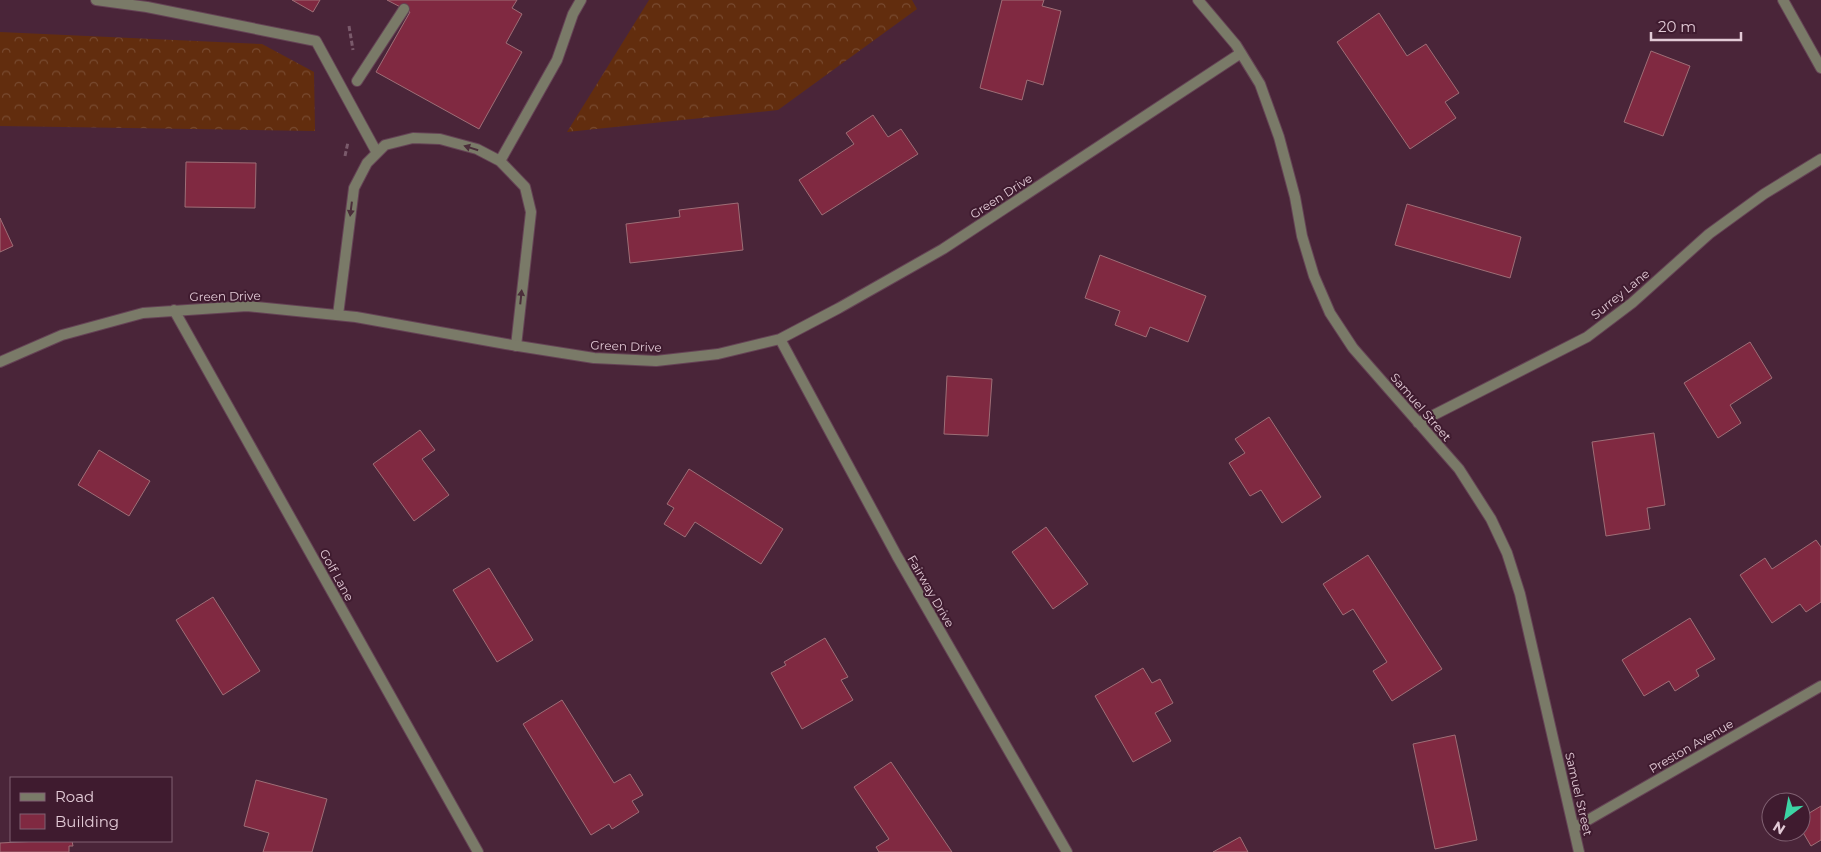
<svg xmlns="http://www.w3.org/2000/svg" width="1821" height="852" viewBox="0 0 1821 852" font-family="Montserrat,sans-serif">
<defs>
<pattern id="forest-crowns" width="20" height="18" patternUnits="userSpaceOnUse" patternTransform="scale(1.25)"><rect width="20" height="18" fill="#622d0e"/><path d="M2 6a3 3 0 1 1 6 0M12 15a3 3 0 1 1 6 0" fill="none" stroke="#784a30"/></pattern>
</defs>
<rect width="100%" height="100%" fill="#4a2539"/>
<path fill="url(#forest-crowns)" d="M649,0H912L917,9L778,110L567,132Z
M0,32L262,44L314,72L315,131L0,126Z"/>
<path fill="#802941" stroke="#9e6e77" d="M292,0H320L313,12Z
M387,0H517L512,8L522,14L506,43L522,52L479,129L376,72L410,12Z
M1002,0H1044L1042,6L1061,11L1043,85L1027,80L1022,100L980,88Z
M1379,13L1407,56L1426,44L1459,93L1445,102L1456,118L1410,149L1337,42Z
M1651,51L1690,66L1663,136L1624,122Z
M873,115L888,137L901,129L918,154L822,215L799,180L854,144L846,133Z
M186,162L256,163L255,208L185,207Z
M738,203L743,250L630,263L626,224L680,217L679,210Z
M1407,204L1521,237L1510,278L1395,245Z
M0,218L13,246L0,252Z
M1100,255L1206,296L1188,342L1150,327L1146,337L1115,325L1120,311L1085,298Z
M1750,342L1772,378L1730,405L1741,423L1718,438L1684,383Z
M947,376L992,379L988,436L944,434Z
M1269,417L1321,497L1282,523L1261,490L1250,496L1229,463L1245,453L1235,439Z
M420,430L435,450L422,459L449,495L414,521L373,464Z
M1654,433L1665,505L1647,508L1650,529L1606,536L1592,442Z
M99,450L150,481L129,516L78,485Z
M689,469L783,529L761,564L695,522L685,537L664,524L674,508L667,504Z
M1046,527L1088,584L1053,609L1012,552Z
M1816,540L1821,547V602L1806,612L1800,604L1772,623L1740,575L1765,558L1772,569Z
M1368,555L1442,669L1392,701L1373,671L1387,662L1353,609L1343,615L1323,584Z
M489,568L533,640L497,662L453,590Z
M213,597L260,671L223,695L176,620Z
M1690,618L1715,659L1696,670L1699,676L1675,691L1669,681L1644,696L1622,660Z
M825,638L848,677L841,680L853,700L802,729L771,673L786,665L784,662Z
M1143,668L1152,683L1160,679L1173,703L1155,713L1171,741L1133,762L1095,696Z
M562,700L614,783L630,774L643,795L632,801L639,812L612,829L609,824L591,835L523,724Z
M1455,735L1477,840L1435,849L1413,744Z
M891,762L952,852H879L876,847L889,839L854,787Z
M256,780L327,799L312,852H263L269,833L244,826Z
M1821,806V840L1811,846L1801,829V818Z
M1240,837L1248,852H1213Z
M39,841H72L73,846H69V852H0V843Z"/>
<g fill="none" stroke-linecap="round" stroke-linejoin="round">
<g stroke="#654355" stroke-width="12">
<path id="lane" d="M96,0L147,7L316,41L377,153
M357,81L404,9
M500,161L557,60L573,14L581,0
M338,315L354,188L367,163L385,145L413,138L440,139L477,149L500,161L525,187L531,212L516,346"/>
</g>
<g stroke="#654355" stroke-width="12">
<path id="street" d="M1198,0L1236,45L1260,84L1279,137L1295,197L1302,236L1314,276L1330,313L1353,348L1459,469L1491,519L1507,553L1520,594L1579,852
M1783,0L1821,68
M174,310L478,852
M780,339L897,556L1067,852
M0,362L62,335L143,313L247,306L356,317L506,344L594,358L656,361L718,354L780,339L839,308L943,249L1241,53
M1418,423L1587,337L1632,303L1709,234L1764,194L1821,159
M1574,828L1821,686"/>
</g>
<path stroke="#7a5a6b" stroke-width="3" stroke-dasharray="5 2.5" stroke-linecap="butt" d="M349,26L353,50
M345,156L348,142"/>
<use href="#lane" stroke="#7a7a68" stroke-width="10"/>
<use href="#street" stroke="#7a7a68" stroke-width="10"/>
</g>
<defs><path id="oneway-solid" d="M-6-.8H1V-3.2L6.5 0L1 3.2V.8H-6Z" transform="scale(1.25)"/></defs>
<g fill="#4b2e3a">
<use href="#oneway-solid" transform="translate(471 148) rotate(-163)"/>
<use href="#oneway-solid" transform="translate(351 209) rotate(97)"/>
<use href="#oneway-solid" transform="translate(521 297) rotate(-84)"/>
</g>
<g text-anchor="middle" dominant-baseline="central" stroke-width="4" stroke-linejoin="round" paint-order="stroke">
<g font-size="12" fill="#e2cad6" stroke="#3f1b2f">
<text transform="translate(1001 196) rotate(-33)">Green Drive</text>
<text transform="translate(1620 294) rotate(-39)">Surrey Lane</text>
<text transform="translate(225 296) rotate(-1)">Green Drive</text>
<text transform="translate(626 346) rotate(2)">Green Drive</text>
<text transform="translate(1421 407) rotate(49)">Samuel Street</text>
<text transform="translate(337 575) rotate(61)">Golf Lane</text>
<text transform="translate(931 591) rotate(60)">Fairway Drive</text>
<text transform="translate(1691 746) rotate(-30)">Preston Avenue</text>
<text transform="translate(1579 794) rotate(77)">Samuel Street</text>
</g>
</g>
<rect x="10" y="777" width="162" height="65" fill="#3f1b2f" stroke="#806172"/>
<rect x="20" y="793" width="25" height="8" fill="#7a7a68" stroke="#806172"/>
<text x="55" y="802" font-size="15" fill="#e2cad6">Road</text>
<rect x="20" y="814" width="25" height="15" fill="#802941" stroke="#806172"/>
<text x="55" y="827" font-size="15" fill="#e2cad6">Building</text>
<g transform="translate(1786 817) rotate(212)"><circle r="24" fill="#3f1b2f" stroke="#806172"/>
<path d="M0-4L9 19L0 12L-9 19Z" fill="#3cd4a4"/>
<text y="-8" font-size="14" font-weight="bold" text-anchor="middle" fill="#e2cad6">N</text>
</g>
<path d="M1651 32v8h90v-8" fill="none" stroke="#e2cad6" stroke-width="2.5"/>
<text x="1658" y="32" font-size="15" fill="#e2cad6" stroke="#3f1b2f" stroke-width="4" paint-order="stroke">20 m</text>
</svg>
